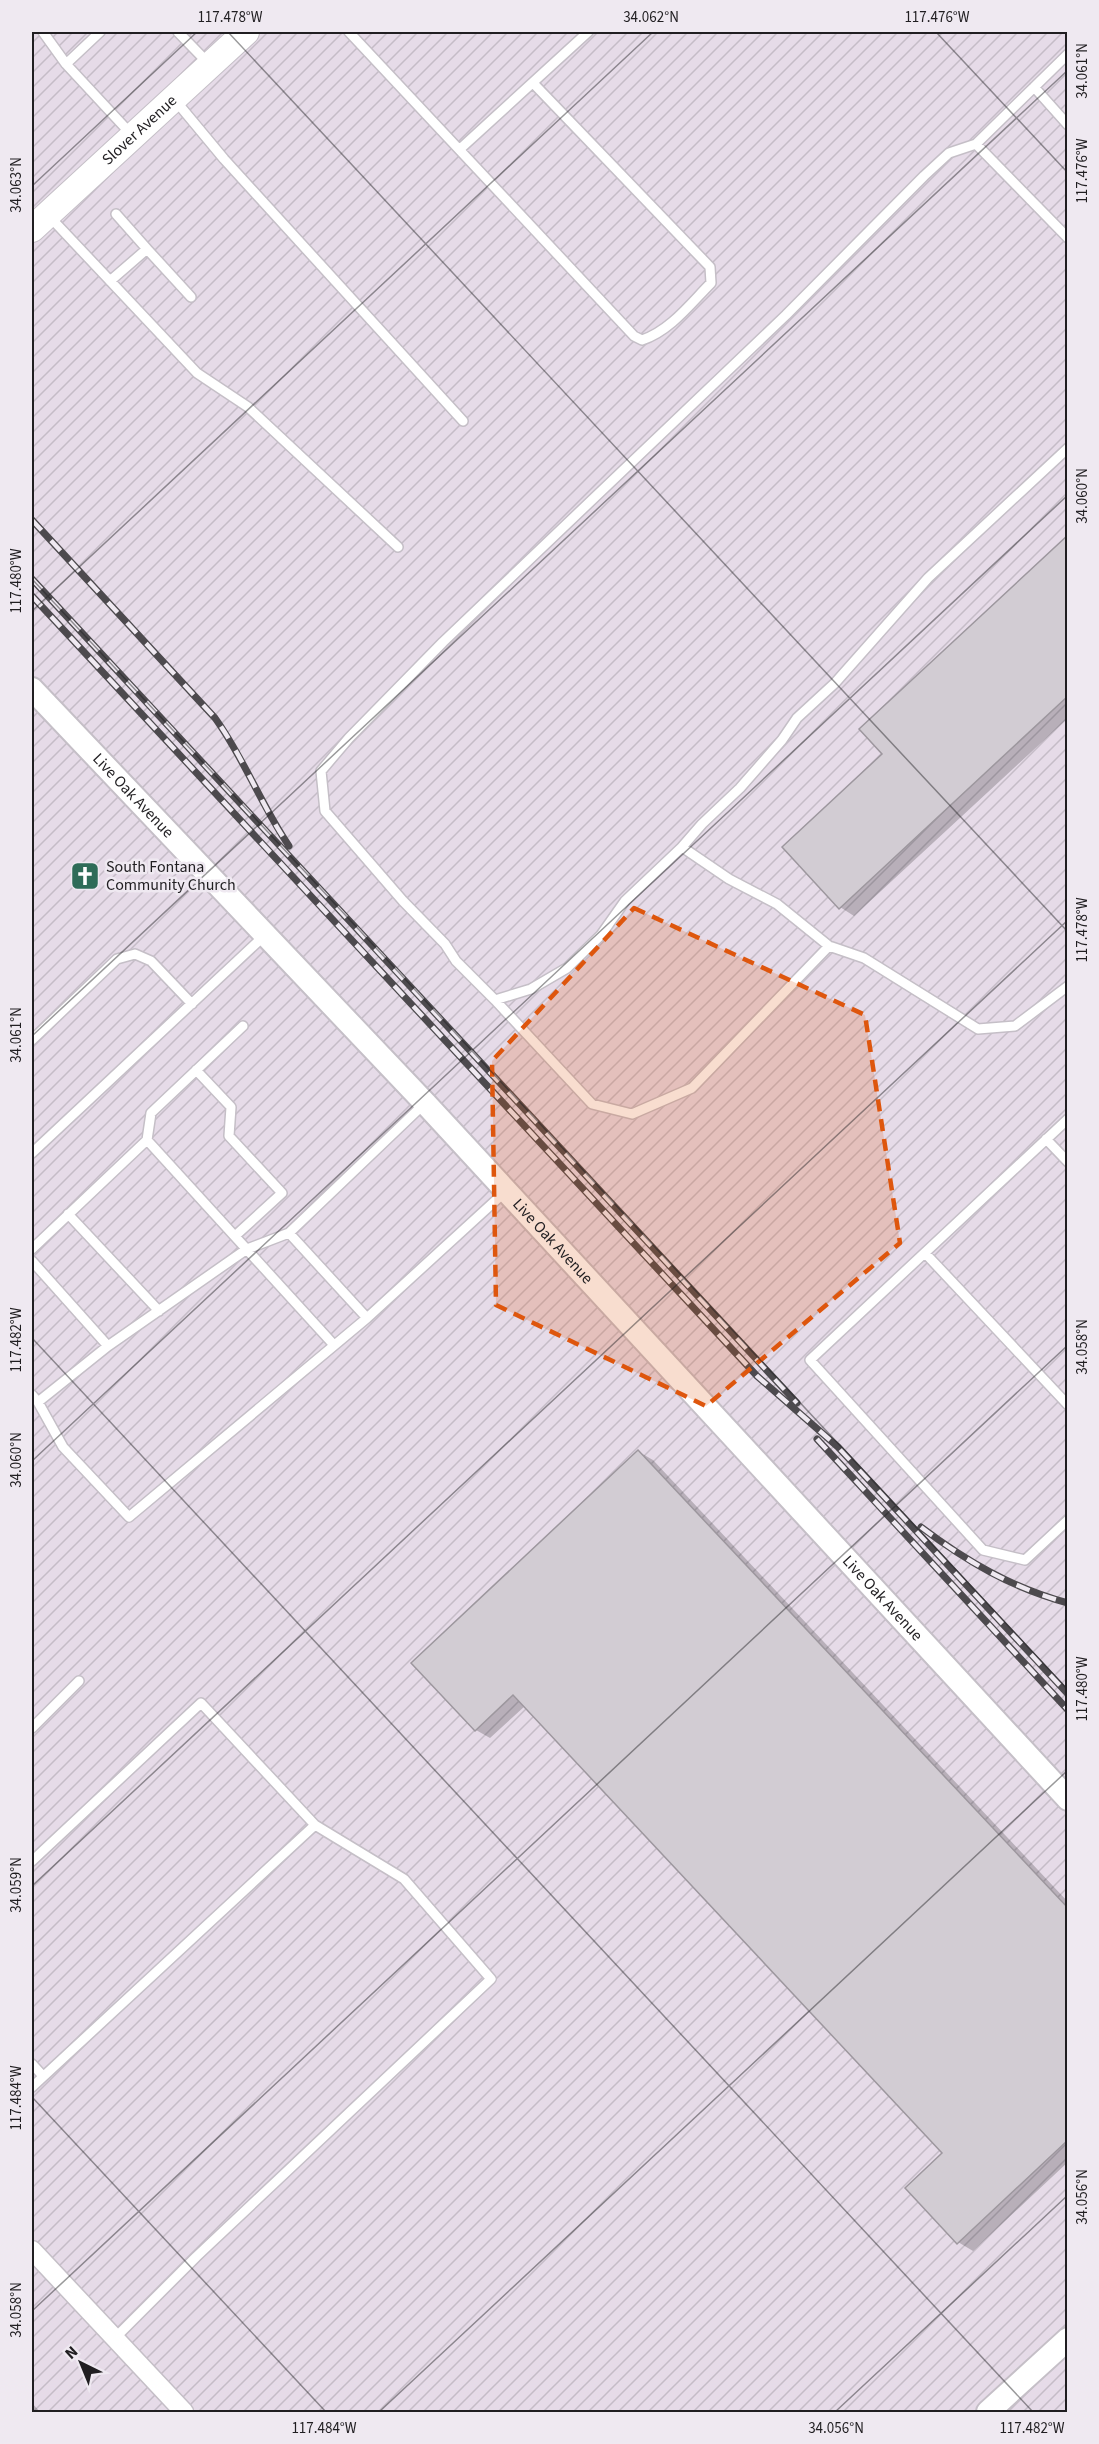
<svg xmlns="http://www.w3.org/2000/svg" width="1099" height="2444" viewBox="0 0 1099 2444" font-family="'Source Sans 3',sans-serif">
<defs>
<pattern id="industrial-furrows" width="10" height="10" patternUnits="userSpaceOnUse" patternTransform="scale(1.5)"><rect width="10" height="10" fill="#e6dbe8"/><path d="M-1 1l2-2M0 10L10 0M9 11l2-2" fill="none" stroke="#c5bcc7"/></pattern>
</defs>
<rect width="100%" height="100%" fill="#efe9f1"/>
<path fill="url(#industrial-furrows)" d="M32,32H1067V2412H32Z"/>
<path fill="#0003" d="M1068,537V718L854,916L840,907L885,754Z
M639,1452L653,1460L1068,1902V2162L973,2251L958,2242L945,2153L525,1706L490,1738L476,1730Z
M32,2403L40,2412H32Z"/>
<path fill="#d2ccd3" stroke="#9d979e" stroke-width="1.5" d="M1068,535V696L839,909L782,847L882,754L859,729Z
M638,1450L1068,1908V2140L957,2244L905,2188L942,2153L513,1695L475,1731L411,1663Z"/>
<g fill="none" stroke-linecap="round" stroke-linejoin="round">
<g stroke="#c5bfc7" stroke-width="12">
<path id="service" d="M43,32L66,64L131,134
M178,32L208,63
M349,32L634,336L642,340C670,331 691,303 711,283L710,267L533,83
M66,64L100,32
M1034,87L1068,125
M175,100L224,159L463,421
M976,144L1068,238
M460,149L588,32
M116,214L147,249
M49,216L197,373L248,407L398,547
M110,281L147,249L191,297
M1068,448L928,578L835,683L797,718L782,740L740,788L702,824L682,847L729,879L777,904L829,946L864,958L978,1029L1015,1026L1068,986
M682,847L625,901L601,935L567,968L531,989L495,1000L456,961L445,944L403,901L325,811L321,771L349,738L443,642L786,315L924,176L949,153L976,144L1068,54
M495,1000L592,1104L632,1114L692,1088L829,946
M32,1040L117,959L135,954L151,961L192,1004
M196,1070L231,1107L229,1136L282,1193L235,1236
M424,1104L289,1233L367,1318L506,1191
M1068,1119L810,1360L983,1550L1025,1560L1068,1520
M1046,1139L1068,1162
M147,1140L151,1113L243,1026
M32,1153L265,935
M68,1214L159,1311
M32,1249L147,1140L334,1345
M925,1253L1068,1405
M32,1261L108,1346L247,1249L289,1233
M32,1395L38,1402L108,1346
M38,1402L63,1447L129,1517L367,1318
M32,1728L79,1681
M32,1861L201,1703L315,1825L404,1879L491,1979L196,2257L114,2339
M32,2064L43,2076
M32,2087L315,1825"/>
</g>
<g stroke="#c5bfc7" stroke-width="21">
<path id="minor" d="M32,2250L184,2412"/>
</g>
<g stroke="#c5bfc7" stroke-width="26">
<g id="tertiary">
<path id="s1" d="M32,689L425,1103L1068,1799"/>
<path d="M988,2412L1068,2339"/>
</g>
</g>
<g stroke="#c5bfc7" stroke-width="28">
<g id="secondary">
<path id="s2" d="M32,229L246,32"/>
</g>
</g>
<use href="#service" stroke="#fff" stroke-width="9"/>
<use href="#minor" stroke="#fff" stroke-width="18"/>
<use href="#tertiary" stroke="#fff" stroke-width="22"/>
<use href="#secondary" stroke="#fff" stroke-width="26"/>
<g stroke="#4d4a4e" stroke-width="7">
<path id="rail" d="M32,520L215,718C244,758 261,805 289,846
M32,579L797,1403
M32,596L757,1376L838,1447L1068,1694
M817,1439L1068,1710
M921,1527C966,1561 1012,1588 1068,1603"/>
</g>
<use href="#rail" stroke="#efe9f1" stroke-width="4.5" stroke-dasharray="14" stroke-linecap="butt"/>
</g>
<path fill="#de560d" fill-opacity="0.2" stroke="#de560d" stroke-width="4.5" stroke-dasharray="12 8" stroke-linejoin="round" d="M634,908L865,1015L900,1243L706,1406L496,1305L492,1061Z"/>
<path fill="none" stroke="#201e21" stroke-width="1.5" stroke-opacity="0.45" d="M228,32L1068,932M936,32L1068,173M32,186L197,32M32,579L1068,1690M32,611L653,32M32,1036L1068,70M32,1338L1033,2412M32,1461L1068,495M32,1886L1068,920M32,2097L326,2412M32,2311L1068,1345M379,2412L1068,1770M835,2412L1068,2195"/>
<defs>
<g id="church-square" transform="scale(1.5)"><rect x="-9" y="-9" width="18" height="18" rx="4" fill="#2e6c58" stroke="#efe9f1"/><path d="M-1.2-6h2.4v3.5h3.3v2.4h-3.3V6h-2.4V-.1h-3.3v-2.4h3.3Z" fill="#fff"/></g>
</defs>
<g fill-rule="evenodd">
<use href="#church-square" x="85" y="876"/>
</g>
<g text-anchor="middle" dominant-baseline="central" stroke-width="5" stroke-linejoin="round" paint-order="stroke">
<g font-size="16" fill="#201e21" stroke="#efe9f1">
<text stroke="none"><textPath href="#s2" startOffset="146">Slover Avenue</textPath></text>
<text stroke="none"><textPath href="#s1" startOffset="147">Live Oak Avenue</textPath></text>
<text stroke="none"><textPath href="#s1" startOffset="759">Live Oak Avenue</textPath></text>
<text stroke="none"><textPath href="#s1" startOffset="1245">Live Oak Avenue</textPath></text>
</g>
<g font-size="16" fill="#201e21" stroke="#efe9f1" text-anchor="start">
<text x="106" y="867">South Fontana<tspan x="106" dy="18">Community Church</tspan></text>
</g>
</g>
<rect width="1099" height="2444" fill="none" stroke="#efe9f1" stroke-width="66"/>
<g transform="translate(81 2363) rotate(317)" stroke="#efe9f1" stroke-width="4.5" paint-order="stroke">
<path d="M0-4.5L10 22L0 15L-10 22Z" fill="#201e21"/>
<text y="-9" font-size="16" font-weight="bold" text-anchor="middle" fill="#201e21">N</text>
</g>
<rect x="33" y="33" width="1033" height="2378" fill="none" stroke="#201e21" stroke-width="2"/>
<g font-size="15" text-anchor="middle" fill="#201e21">
<text x="230" y="22">117.478°W</text>
<text x="651" y="22">34.062°N</text>
<text x="937" y="22">117.476°W</text>
<text transform="translate(1082 71) rotate(-90)" y="5">34.061°N</text>
<text transform="translate(1082 171) rotate(-90)" y="5">117.476°W</text>
<text transform="translate(16 185) rotate(-90)" y="5">34.063°N</text>
<text transform="translate(1082 496) rotate(-90)" y="5">34.060°N</text>
<text transform="translate(16 581) rotate(-90)" y="5">117.480°W</text>
<text transform="translate(1082 930) rotate(-90)" y="5">117.478°W</text>
<text transform="translate(16 1035) rotate(-90)" y="5">34.061°N</text>
<text transform="translate(16 1340) rotate(-90)" y="5">117.482°W</text>
<text transform="translate(1082 1347) rotate(-90)" y="5">34.058°N</text>
<text transform="translate(16 1460) rotate(-90)" y="5">34.060°N</text>
<text transform="translate(1082 1689) rotate(-90)" y="5">117.480°W</text>
<text transform="translate(16 1885) rotate(-90)" y="5">34.059°N</text>
<text transform="translate(16 2098) rotate(-90)" y="5">117.484°W</text>
<text transform="translate(1082 2197) rotate(-90)" y="5">34.056°N</text>
<text transform="translate(16 2310) rotate(-90)" y="5">34.058°N</text>
<text x="324" y="2433">117.484°W</text>
<text x="836" y="2433">34.056°N</text>
<text x="1032" y="2433">117.482°W</text>
</g>
</svg>
